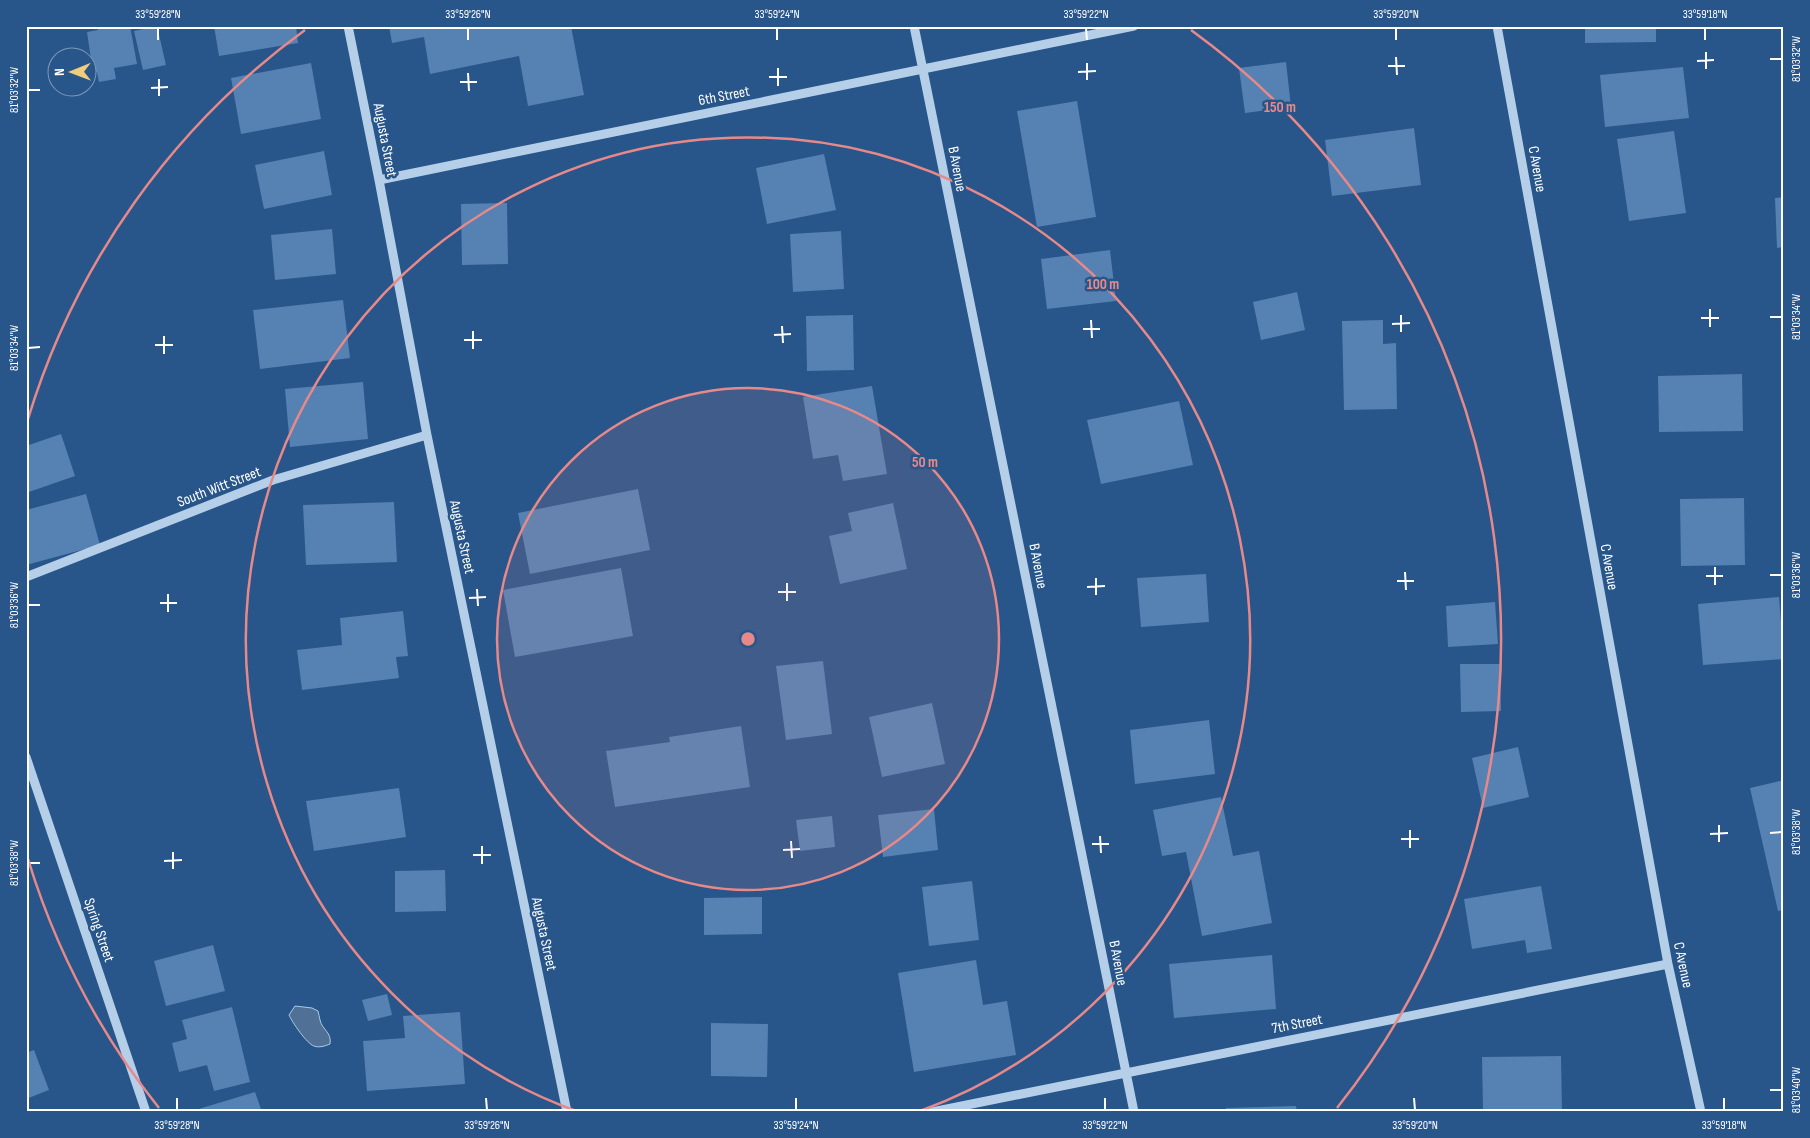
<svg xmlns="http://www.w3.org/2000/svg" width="1810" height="1138" viewBox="0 0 1810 1138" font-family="'Sofia Sans Condensed',sans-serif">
<rect width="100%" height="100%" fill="#28568a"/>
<path fill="#507095" stroke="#aacaea" d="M295,1006L312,1008L318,1011C319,1014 319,1017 320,1020C322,1030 332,1032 330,1044C325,1046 319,1048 314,1046C307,1044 292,1022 289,1015Z"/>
<path fill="#5581b3" d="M97,26H119V28L130,26L137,64L114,68L116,79L99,82L97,72L93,73L87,32L98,30Z
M157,26L166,65L143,70L134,31Z
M214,26H296L298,43L219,56Z
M389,26H571L584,95L528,106L519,56L430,74L424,37L392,43Z
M1585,26H1656V42L1585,43Z
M1286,62L1291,107L1245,113L1239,68Z
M311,63L321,119L241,134L231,78Z
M1683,67L1689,118L1605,127L1600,75Z
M1077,101L1096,217L1037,227L1017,111Z
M1414,128L1421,185L1332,196L1325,140Z
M1674,131L1686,213L1629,221L1617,139Z
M324,151L332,195L264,209L255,165Z
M824,154L836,210L767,224L756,168Z
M1784,197V247L1777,248L1775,198Z
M507,203L508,264L462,265L461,204Z
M332,229L336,274L275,280L271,235Z
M841,231L844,289L793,292L790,234Z
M1110,250L1116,301L1047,309L1041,259Z
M1297,292L1305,330L1261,340L1253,302Z
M343,300L350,358L260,369L253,310Z
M853,315L854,370L807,371L806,316Z
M1383,320V344L1396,343L1397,409L1344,410L1342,321Z
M1742,374L1743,431L1659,432L1658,376Z
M363,382L368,439L290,447L285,389Z
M872,386L887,474L843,481L838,455L813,459L803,397Z
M1179,401L1193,465L1101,484L1087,420Z
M61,434L75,476L26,493V446Z
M638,489L650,550L530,574L518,513Z
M86,494L100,545L26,565V510Z
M1744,498L1745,565L1681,566L1680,499Z
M394,502L397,562L306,565L303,505Z
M893,503L907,569L840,584L829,536L852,531L848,513Z
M621,568L633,636L515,657L503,590Z
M1206,574L1209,622L1141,627L1137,578Z
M1779,597L1784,659L1703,665L1698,604Z
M1495,602L1498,644L1448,647L1446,606Z
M403,611L408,656L396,657L399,678L302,690L297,650L342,645L340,618Z
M823,661L832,734L786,740L776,666Z
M1460,664H1500L1501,711L1461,712Z
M932,703L945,764L882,777L869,717Z
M1209,720L1215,774L1135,784L1130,730Z
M741,726L750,787L615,807L606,751L670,742L669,737Z
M1518,747L1529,797L1483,808L1472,758Z
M1784,780V910L1778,911L1750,788Z
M399,788L406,837L314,851L306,801Z
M1221,797L1233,856L1259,851L1272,923L1202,936L1186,852L1162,856L1153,810Z
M934,809L938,850L883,857L878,815Z
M832,816L835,847L800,851L796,820Z
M445,870L446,911L395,912V871Z
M972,881L979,940L929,946L922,887Z
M1541,886L1552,949L1527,953L1525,940L1472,949L1464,899Z
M762,897V934L704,935V898Z
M213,945L225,991L166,1006L154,961Z
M1272,955L1276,1009L1174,1018L1169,964Z
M976,960L983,1005L1007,1001L1016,1055L914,1072L898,973Z
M387,994L392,1015L368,1021L362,1000Z
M232,1007L250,1082L214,1091L207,1065L179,1072L172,1043L187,1039L182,1020Z
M460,1012L465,1084L367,1091L363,1041L405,1038L403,1016Z
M711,1023L768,1024L767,1077L711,1076Z
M34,1050L49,1090L26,1099V1053Z
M1561,1056L1562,1112H1483L1482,1057Z
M255,1092L262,1112H192V1111Z
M1296,1106L1297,1112H1226V1108Z"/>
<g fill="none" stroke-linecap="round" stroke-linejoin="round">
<path stroke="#b6cfe9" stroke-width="9" d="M348,26L379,180L427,435L567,1112
M914,26L1134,1112
M1497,26L1668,964L1701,1112
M379,180L1134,26
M26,577L273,480L427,435
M26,757L146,1112
M932,1112L1668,964"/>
</g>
<path fill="none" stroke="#fff" stroke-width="2" d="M158,28V40M468,28V40M777,28V40M1086,28L1087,40M1396,28V40M1705,28V40M1706,52V69M1396,57L1397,75M1770,59H1782M1697,61L1714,60M1087,63V80M1388,66H1405M778,68V86M1078,72L1096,71M468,73L469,91M769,77H787M159,79V96M460,82H477M151,88L168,87M28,90H40M1710,309V327M1401,315V332M1770,317H1782M1701,318H1719M1091,320L1092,338M1392,324L1410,323M782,326L783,343M1083,329H1100M473,331V349M774,335L791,334M164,336V354M464,340H482M155,345H173M28,348L40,347M1715,567V585M1405,572L1406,590M1770,575H1782M1706,576H1723M1096,578V595M1397,581H1414M787,583V601M1087,587L1105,586M477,589L478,606M778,592H796M168,594V612M469,598L486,597M160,603H177M28,605H40M1719,825V842M1410,830V848M1770,833L1782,832M1710,834L1728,833M1100,836L1101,853M1401,839H1419M791,841L792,858M1092,844H1109M482,846V864M783,850L800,849M173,852V869M473,855H491M164,861L182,860M28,863H40M1770,1090H1782M177,1098V1110M486,1098L487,1110M796,1098V1110M1105,1098V1110M1414,1098L1415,1110M1724,1098V1110"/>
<circle cx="748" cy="639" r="251" fill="#e88989" fill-opacity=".12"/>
<g fill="none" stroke="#e88989" stroke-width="2.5">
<circle cx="748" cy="639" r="251"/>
<path d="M576 1111A502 502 0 1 1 920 1111"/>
<path d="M159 1108A753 753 0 0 1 28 859M28 419A753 753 0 0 1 305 30M1191 30A753 753 0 0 1 1337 1108"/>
</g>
<g text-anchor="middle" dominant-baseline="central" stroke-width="5" stroke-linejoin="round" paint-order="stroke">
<g font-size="15" fill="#fff" stroke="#28568a">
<text transform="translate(724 96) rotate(-11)">6th Street</text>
<text transform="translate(385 140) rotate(79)">Augusta Street</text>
<text transform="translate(957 169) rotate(79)">B Avenue</text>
<text transform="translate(1537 169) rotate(80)">C Avenue</text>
<text transform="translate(219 487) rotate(-21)">South Witt Street</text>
<text transform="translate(462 537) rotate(78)">Augusta Street</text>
<text transform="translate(1038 566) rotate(79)">B Avenue</text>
<text transform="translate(1609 567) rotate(80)">C Avenue</text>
<text transform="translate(99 930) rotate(71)">Spring Street</text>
<text transform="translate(544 934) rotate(78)">Augusta Street</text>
<text transform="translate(1118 963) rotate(79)">B Avenue</text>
<text transform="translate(1683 965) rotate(78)">C Avenue</text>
<text transform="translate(1297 1024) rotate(-11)">7th Street</text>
</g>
</g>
<circle cx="748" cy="639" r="8" fill="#e88989" stroke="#28568a" stroke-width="2.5"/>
<g font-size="15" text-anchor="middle" font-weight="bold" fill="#e88989" stroke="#28568a" stroke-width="5" stroke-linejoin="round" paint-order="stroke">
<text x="1280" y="112">150 m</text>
<text x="1103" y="289">100 m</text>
<text x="925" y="467">50 m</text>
</g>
<rect width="1810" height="1138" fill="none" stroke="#28568a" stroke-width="55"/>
<g transform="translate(72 72) rotate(269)"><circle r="24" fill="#28568a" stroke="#7e9ab9"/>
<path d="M0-4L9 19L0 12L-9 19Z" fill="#f1cc7c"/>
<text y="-8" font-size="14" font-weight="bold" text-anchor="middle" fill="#ffffff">N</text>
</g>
<rect x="28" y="28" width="1754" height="1082" fill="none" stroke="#fff" stroke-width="2"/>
<g font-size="12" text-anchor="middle" fill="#fff">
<text x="158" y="18">33°59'28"N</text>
<text x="468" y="18">33°59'26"N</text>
<text x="777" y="18">33°59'24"N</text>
<text x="1086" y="18">33°59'22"N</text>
<text x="1396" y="18">33°59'20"N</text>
<text x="1705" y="18">33°59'18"N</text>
<text transform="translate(1796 59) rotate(-90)" y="4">81°03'32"W</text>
<text transform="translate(14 90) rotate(-90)" y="4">81°03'32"W</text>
<text transform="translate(1796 317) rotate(-90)" y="4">81°03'34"W</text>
<text transform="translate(14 348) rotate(-90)" y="4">81°03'34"W</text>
<text transform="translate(1796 575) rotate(-90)" y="4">81°03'36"W</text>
<text transform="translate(14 605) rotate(-90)" y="4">81°03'36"W</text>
<text transform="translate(1796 832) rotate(-90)" y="4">81°03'38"W</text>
<text transform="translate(14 863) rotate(-90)" y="4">81°03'38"W</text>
<text transform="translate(1796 1090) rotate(-90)" y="4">81°03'40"W</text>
<text x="177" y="1129">33°59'28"N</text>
<text x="487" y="1129">33°59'26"N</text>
<text x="796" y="1129">33°59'24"N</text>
<text x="1105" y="1129">33°59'22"N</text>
<text x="1415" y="1129">33°59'20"N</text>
<text x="1724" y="1129">33°59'18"N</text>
</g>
</svg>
